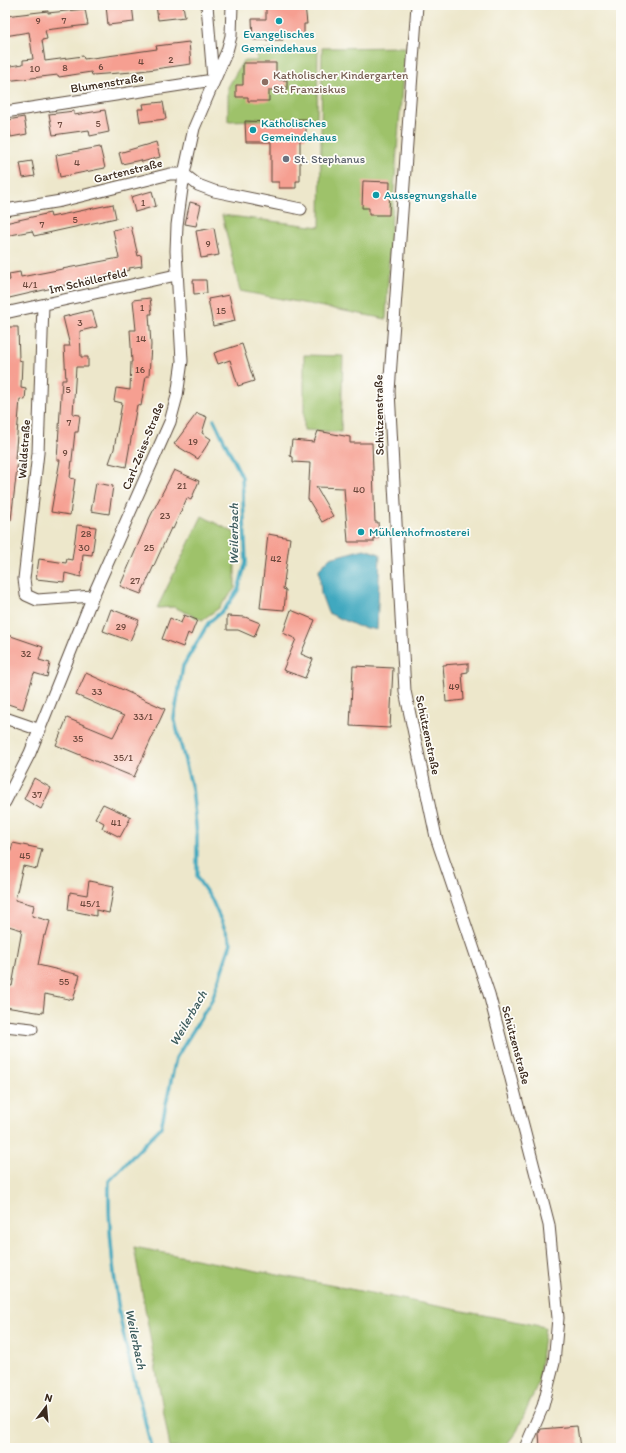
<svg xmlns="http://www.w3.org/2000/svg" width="626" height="1453" viewBox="0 0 626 1453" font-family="Itim,sans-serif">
<rect width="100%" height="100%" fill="#fdfcf7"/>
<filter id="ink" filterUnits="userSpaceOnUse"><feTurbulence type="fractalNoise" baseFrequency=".025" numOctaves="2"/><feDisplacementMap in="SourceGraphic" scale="8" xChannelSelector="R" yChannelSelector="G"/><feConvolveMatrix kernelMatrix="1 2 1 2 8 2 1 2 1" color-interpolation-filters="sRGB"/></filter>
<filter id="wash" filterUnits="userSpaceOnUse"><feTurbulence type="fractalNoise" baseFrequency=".012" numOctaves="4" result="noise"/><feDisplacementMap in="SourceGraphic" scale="16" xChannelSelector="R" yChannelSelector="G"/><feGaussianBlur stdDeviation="0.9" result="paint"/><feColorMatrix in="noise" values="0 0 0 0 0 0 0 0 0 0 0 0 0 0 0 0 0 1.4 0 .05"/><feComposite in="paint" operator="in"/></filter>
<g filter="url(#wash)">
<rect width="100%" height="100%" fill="#ede7cb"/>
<path fill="#9ec26b" stroke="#6c7644" d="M405,47L390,241L386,319L240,291L222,215L320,227L322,48Z
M257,50H318L317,118L228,121V87L243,61H257Z
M304,355L343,356L341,432L304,430Z
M202,516L235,533V588L219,608L202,620L174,607L157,608Z
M134,1247L545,1327L538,1384L517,1431L504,1448H170Z"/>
<path fill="#3fa8bf" stroke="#3d696e" d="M364,549L380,554L377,630L357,626L328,613L321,594L319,569L330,558Z"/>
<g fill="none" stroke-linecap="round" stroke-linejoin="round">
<path stroke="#3fa8bf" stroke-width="3.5" d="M151,1448C142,1404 128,1361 120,1317C113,1273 108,1226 109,1181L161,1127L176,1058L212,1000L231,943L212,900L197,878V835L192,788L174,718L183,666L209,622L225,609L238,590L246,562L242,477L214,420"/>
</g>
<g id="blocks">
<path fill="#f69f91" d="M106,5H132L134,22L108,25Z
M156,5H183L185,17L158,20Z
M266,5H305L307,24H304V36L283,37V40H253L252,19H266Z
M85,9L88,25L45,30L47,39L42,40L45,61L83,56L84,59L115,55L157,49L156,46L189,42L191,64L133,72L92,75L91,72L59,77L58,75L5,81V67L23,64V60L33,59L29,32L5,36V16L48,11V13Z
M243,63H276V72H279V80H287V90H269V101H248V97H236V85H243Z
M163,102L166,119L140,122L138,109H144L143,104Z
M105,110L109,132L90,136L89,130L53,135L49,114L74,111V115Z
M24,117L27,134L11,137L8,120Z
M296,119H306V138H300V181H296V188H279V182H271V142H246L245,121L296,123Z
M156,142L160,157L142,162L141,160L122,164L119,153Z
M100,147L105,168L60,177L56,155Z
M32,161L35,176L23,178L20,163Z
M363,181L390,182L389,215H369V208H362Z
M152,191L156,206L135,212L131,197Z
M190,202L201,205L196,226L185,224Z
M113,204L116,218L34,236L32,231L5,236V223L50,213L51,217Z
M131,226L138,256L141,255L142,266L129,268L130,270L5,299V281L10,280L9,274L20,272L21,277L119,258L113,230Z
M214,228L219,255L201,258L196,231Z
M193,280H206L207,293L194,294Z
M229,295L235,321L213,326L208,299Z
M150,298L152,314H149L151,345L149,376H146L141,406L137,405L126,467L109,463L114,449L122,403L114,401L116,388L130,390L131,362H132L130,330H136L133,300Z
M92,310L97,327L80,331L81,357H88V367H76L73,414L80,415L78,432H75L70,478L75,479L70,515L51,512L60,460H57L62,380H66L64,346H70L63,317Z
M5,327H18L19,360L22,361L21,388L26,389L25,400L20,399L15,459L18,460L11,520H5Z
M242,344L254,381L238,386L230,360L218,364L214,353Z
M197,413L207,417L202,433L211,439L198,459L174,444Z
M318,431L350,437V443H372L375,522H378L379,538H374V542H348L344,488L316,487L333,516L322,522L308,499L310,463L293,462V457L290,456L292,440L314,442Z
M174,470L199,481L191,500L187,498L173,529L171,528L141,594L120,586L150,517Z
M96,483L113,486L109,514L91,511Z
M77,525L96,527L92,555L83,554L81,577L65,573L64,582L36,579L39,559L66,563L67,559L72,560Z
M268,534L290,538L283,589L286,590L284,610L260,608Z
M111,609L139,620L130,641L103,631Z
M291,610L315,620L301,654L313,659L305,678L283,670L296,639L283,633Z
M184,615L197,620L191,635L188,633L183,647L162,639L170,618L181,623Z
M227,616L245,617L260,623L254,637L238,630H227Z
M5,634L43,647L39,660L50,663L47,677L34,673L23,709L5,703Z
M468,663V672L462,673L464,700L446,702L443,665Z
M353,666L393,668L390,728L350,726Z
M86,673L165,709L134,777L56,745L67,718L113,737L124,716L76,695Z
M34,778L51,788L41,809L24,799Z
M103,804L131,817L120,837L102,828L104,823L95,818Z
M13,843L42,849L37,869L23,866L15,900L34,905L32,916L50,921L46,935H44L38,965L80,975L73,1000L45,994L43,1013L5,1007V993L7,985L12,986L22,930L5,925V860L8,861Z
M89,881L114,886L109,913L96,910V916L68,910L70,892L87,895Z
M577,1426L580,1448H540L539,1433L541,1429Z"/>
</g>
</g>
<g filter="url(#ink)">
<use href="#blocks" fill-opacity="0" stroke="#564638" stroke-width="1"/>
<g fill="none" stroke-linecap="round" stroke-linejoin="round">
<g stroke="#564638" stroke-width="13">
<path id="minor" d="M207,5L213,79
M417,5L389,391L405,691L436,837L489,994L549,1225L558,1318L554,1363L543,1406L525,1448
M5,112L213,80
M5,210L61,201L170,174H184L198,185L214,191L301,209
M43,305L38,453L24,579L26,595L37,600L93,596
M5,313L176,275
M5,718L40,730
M5,802L30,753L93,596L170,422L177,396L182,361L176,251L177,225L184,174L194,128L227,51L231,36L232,5
M5,1026L32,1029"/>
</g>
<use href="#minor" stroke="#fff" stroke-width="11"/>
</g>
</g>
<g fill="#0f9aa8" stroke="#fdfcf7" stroke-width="1.5">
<circle cx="279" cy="21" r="4"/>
<circle cx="253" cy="130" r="4"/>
<circle cx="376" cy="195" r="4"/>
<circle cx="361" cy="532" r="4"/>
</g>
<circle fill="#8d6e63" stroke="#fdfcf7" stroke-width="1.5" cx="265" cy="82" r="4"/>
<circle fill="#6b7280" stroke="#fdfcf7" stroke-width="1.5" cx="286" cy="159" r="4"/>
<g text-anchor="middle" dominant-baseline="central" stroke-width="3.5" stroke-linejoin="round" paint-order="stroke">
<g font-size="10" fill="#6a473b">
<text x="38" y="20">9</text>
<text x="64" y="20">7</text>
<text x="171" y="59">2</text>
<text x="141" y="61">4</text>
<text x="101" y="66">6</text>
<text x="65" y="67">8</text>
<text x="35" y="68">10</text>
<text x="98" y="123">5</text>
<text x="60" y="124">7</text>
<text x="77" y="162">4</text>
<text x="143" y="202">1</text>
<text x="75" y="219">5</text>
<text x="42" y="224">7</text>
<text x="208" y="243">9</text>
<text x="30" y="284">4/1</text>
<text x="142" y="307">1</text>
<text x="221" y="310">15</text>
<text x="80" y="322">3</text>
<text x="141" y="338">14</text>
<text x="140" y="369">16</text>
<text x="68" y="389">5</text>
<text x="69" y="422">7</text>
<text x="193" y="441">19</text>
<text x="65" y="452">9</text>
<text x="182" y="485">21</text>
<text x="359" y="489">40</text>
<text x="165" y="515">23</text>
<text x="86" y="533">28</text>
<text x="84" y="547">30</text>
<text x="149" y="547">25</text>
<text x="276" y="558">42</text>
<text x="135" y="580">27</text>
<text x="121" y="626">29</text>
<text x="26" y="653">32</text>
<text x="454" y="686">49</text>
<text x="97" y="691">33</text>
<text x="143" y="716">33/1</text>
<text x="78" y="738">35</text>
<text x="123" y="757">35/1</text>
<text x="37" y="794">37</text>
<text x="116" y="822">41</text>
<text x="25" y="855">45</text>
<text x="90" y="903">45/1</text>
<text x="64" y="981">55</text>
</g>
<g font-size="12" fill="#0d838f" stroke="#fdfcf7" text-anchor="start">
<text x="279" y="34" text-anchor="middle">Evangelisches<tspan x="279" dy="14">Gemeindehaus</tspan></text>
<text x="261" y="123">Katholisches<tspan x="261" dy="14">Gemeindehaus</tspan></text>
<text x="384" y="195">Aussegnungshalle</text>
<text x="369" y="532">Mühlenhofmosterei</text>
</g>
<g font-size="12" fill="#785e54" stroke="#fdfcf7" text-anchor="start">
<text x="273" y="75">Katholischer Kindergarten<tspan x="273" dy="14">St. Franziskus</tspan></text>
</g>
<g font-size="12" fill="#3b2a1e" stroke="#fdfcf7">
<text transform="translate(107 83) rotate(-9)">Blumenstraße</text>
<text transform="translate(128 171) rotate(-14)">Gartenstraße</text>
<text transform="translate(88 281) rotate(-13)">Im Schöllerfeld</text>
<text transform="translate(379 415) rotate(-91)">Schützenstraße</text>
<text transform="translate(143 446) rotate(-68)">Carl-Zeiss-Straße</text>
<text transform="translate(24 449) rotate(-86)">Waldstraße</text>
<text transform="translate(428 735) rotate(78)">Schützenstraße</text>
<text transform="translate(516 1045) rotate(75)">Schützenstraße</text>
</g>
<g font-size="12" fill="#5b616d" stroke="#fdfcf7" text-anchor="start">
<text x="294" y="159">St. Stephanus</text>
</g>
<g font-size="13" font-style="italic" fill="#3d5c5e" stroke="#fdfcf7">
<text transform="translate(233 534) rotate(-90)">Weilerbach</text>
<text transform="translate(188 1018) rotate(-60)">Weilerbach</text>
<text transform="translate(136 1339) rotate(78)">Weilerbach</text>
</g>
</g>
<rect width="626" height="1453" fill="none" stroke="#fdfcf7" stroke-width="20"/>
<g transform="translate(46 1407) rotate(16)" stroke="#fdfcf7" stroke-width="3" paint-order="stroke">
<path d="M0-3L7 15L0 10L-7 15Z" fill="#3b2a1e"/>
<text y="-6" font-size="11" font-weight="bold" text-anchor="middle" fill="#3b2a1e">N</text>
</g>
</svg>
